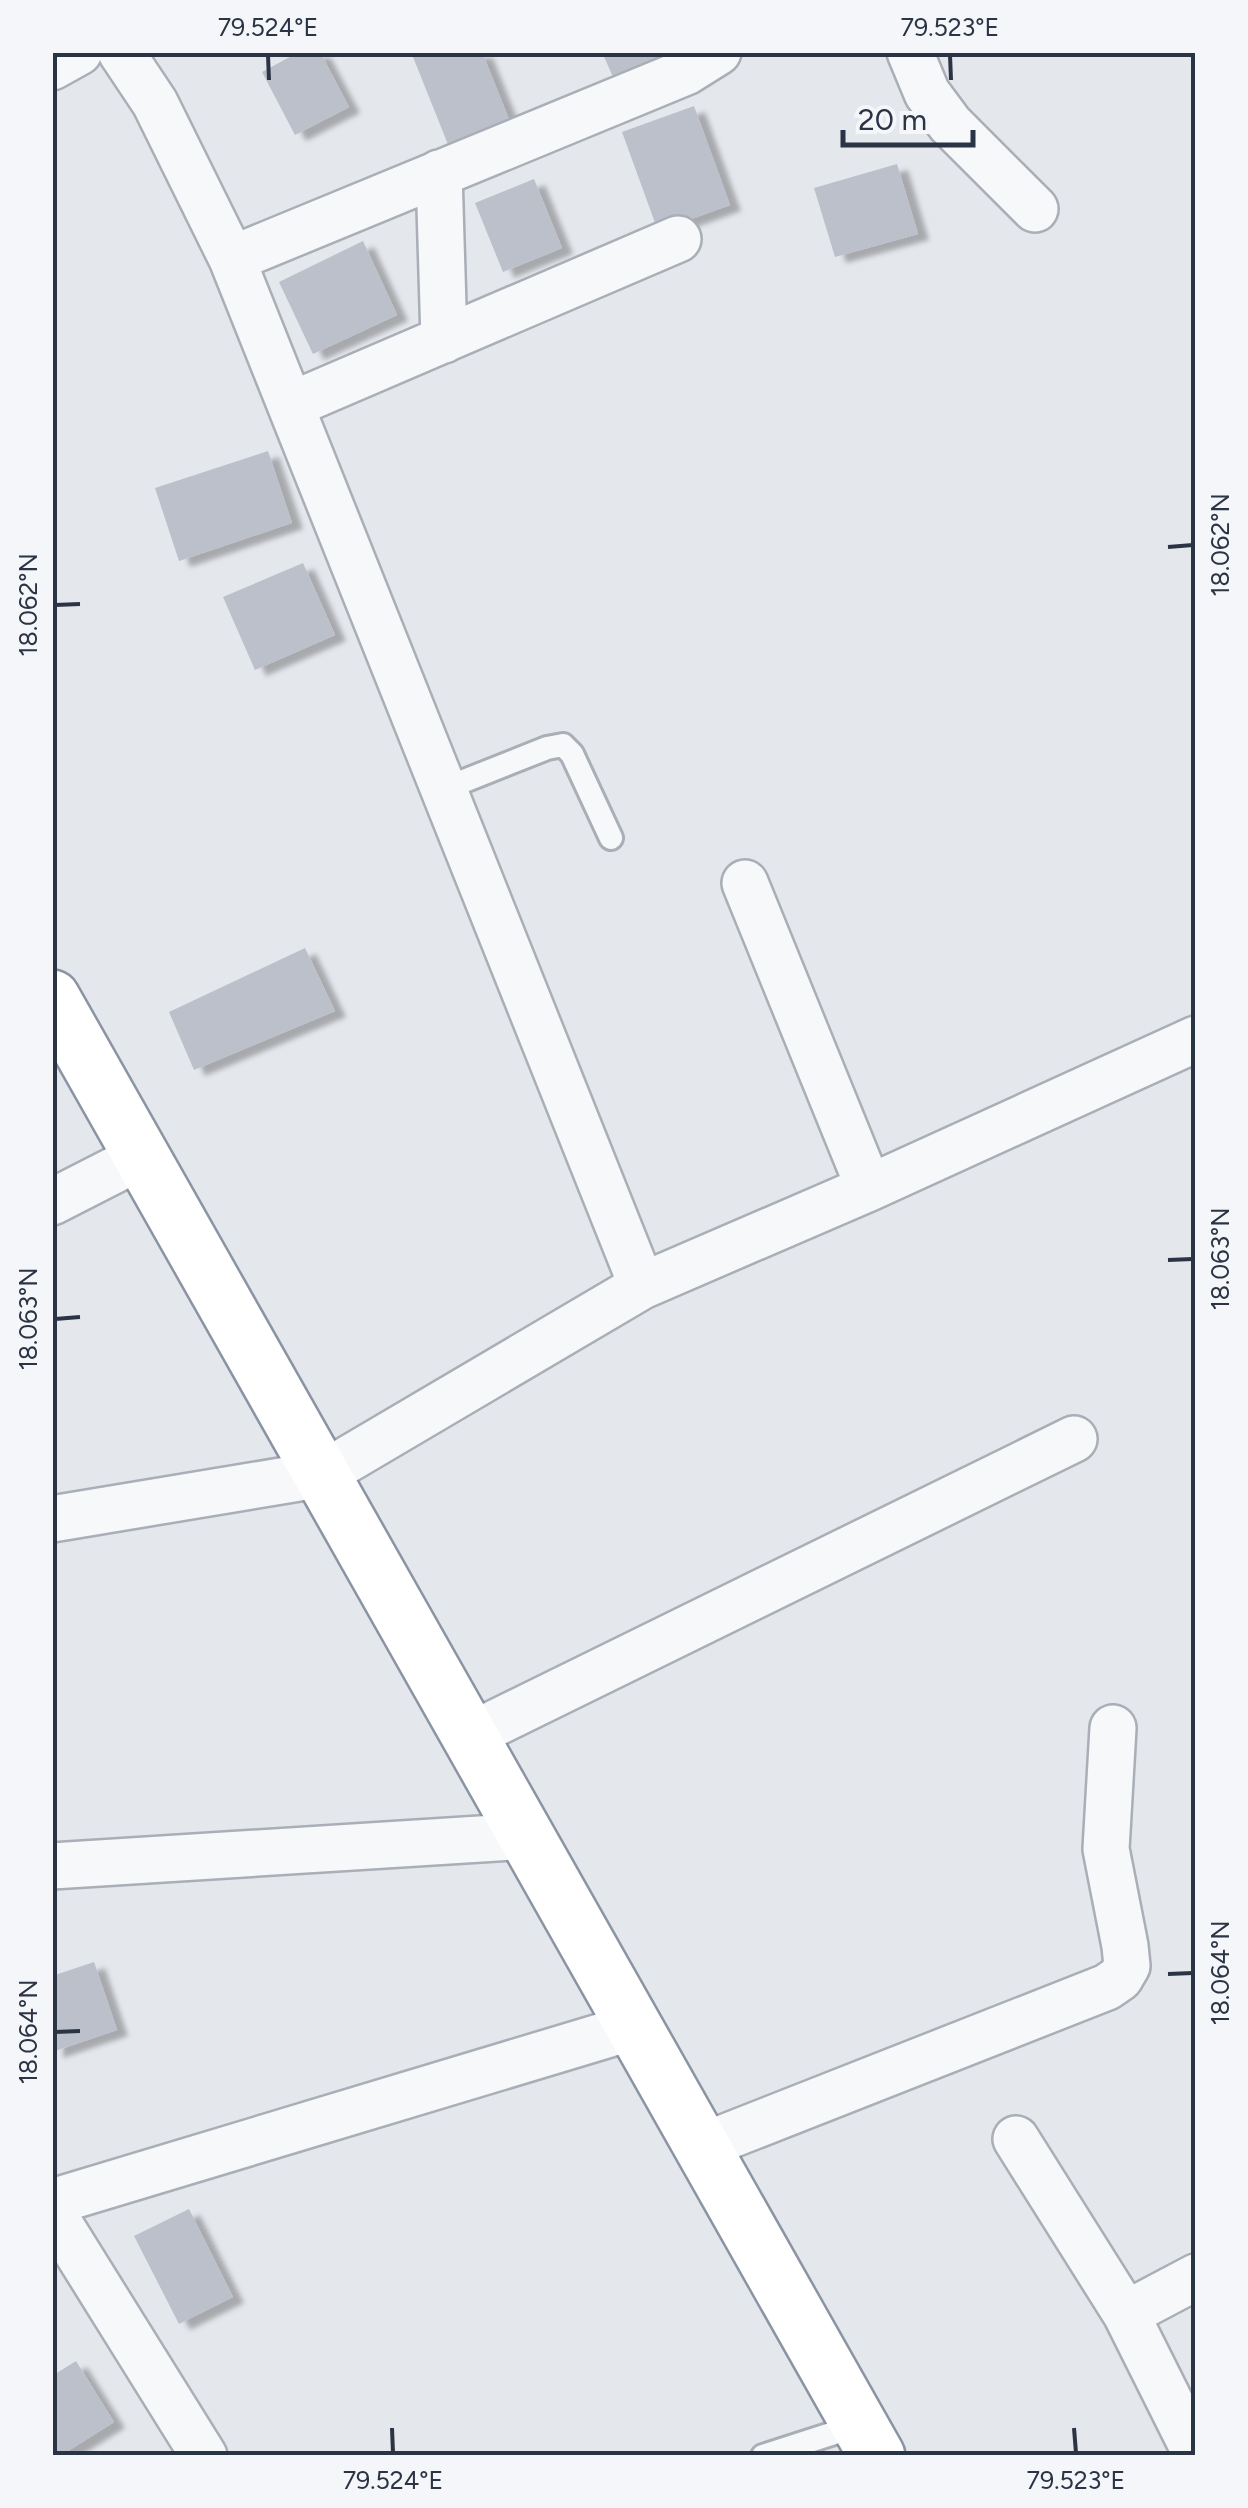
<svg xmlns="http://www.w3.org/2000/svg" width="1248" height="2508" viewBox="0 0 1248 2508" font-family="Figtree,sans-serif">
<defs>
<filter id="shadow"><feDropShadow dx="11" dy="6" stdDeviation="2.5" flood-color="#0004"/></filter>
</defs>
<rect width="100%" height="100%" fill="#e4e7ec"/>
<path fill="#bbc0ca" filter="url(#shadow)" d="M299,52H320L349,107L295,135L262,72Z
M411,52H482L510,122L449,147Z
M602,52H669L613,77Z
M694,106L730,205L658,231L622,132Z
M897,164L918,234L835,257L814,188Z
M534,179L562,248L503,272L475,203Z
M363,241L397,315L313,354L279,282Z
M268,451L292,523L179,561L155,488Z
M303,563L335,635L255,670L223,597Z
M305,948L335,1011L194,1070L169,1012Z
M94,1962L117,2030L52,2052V1976Z
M189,2209L233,2297L179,2324L134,2236Z
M76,2361L114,2422L60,2456H52V2376Z"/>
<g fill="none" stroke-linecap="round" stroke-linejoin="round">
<g stroke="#a9aeb7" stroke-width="28">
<path id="lane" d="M444,789L547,748L563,745L572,754L611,838
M763,2456L859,2425"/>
</g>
<g stroke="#a9aeb7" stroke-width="50">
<path id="street" d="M121,52L155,103L232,259L642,1286
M910,52L927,93L950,124L1035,209
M52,67L79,52
M439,173L444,340
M232,259L686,72L718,52
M291,405L678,239
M745,883L869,1188
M52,1202L142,1156
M52,1519L323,1474L642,1286L869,1188L1196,1039
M471,1735L1074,1439
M52,1866L528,1836
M1016,2139L1126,2314L1196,2454
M703,2146L1107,1987L1120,1978L1127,1966L1125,1946L1106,1849L1113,1728
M52,2202L636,2026
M52,2212L204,2456
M1126,2314L1196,2277"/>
</g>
<g stroke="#8b94a3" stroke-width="60">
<path id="highway" d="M52,998L877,2456"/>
</g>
<use href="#lane" stroke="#f7f8fa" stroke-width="22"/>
<use href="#street" stroke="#f7f8fa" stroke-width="45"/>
<use href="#highway" stroke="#fff" stroke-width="55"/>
</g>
<path fill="none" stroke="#2b3445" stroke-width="4" d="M268,55L269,80M950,55L951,80M1168,547L1193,545M55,605L80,604M1168,1260L1193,1259M55,1319L80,1317M1168,1974L1193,1973M55,2032L80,2031M392,2428L393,2453M1074,2428L1076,2453"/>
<rect width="1248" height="2508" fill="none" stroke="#f4f6f9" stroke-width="110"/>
<path d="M843 130v15h130v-15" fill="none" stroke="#2b3445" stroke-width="5"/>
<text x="858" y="130" font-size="30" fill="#2b3445" stroke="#f4f6f9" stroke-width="8" paint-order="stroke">20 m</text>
<rect x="55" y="55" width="1138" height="2398" fill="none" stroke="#2b3445" stroke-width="4"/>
<g font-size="25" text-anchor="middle" fill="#2b3445">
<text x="268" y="36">79.524°E</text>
<text x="950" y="36">79.523°E</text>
<text transform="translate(1220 545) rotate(-90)" y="9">18.062°N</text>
<text transform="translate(28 605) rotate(-90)" y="9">18.062°N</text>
<text transform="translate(1220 1259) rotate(-90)" y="9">18.063°N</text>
<text transform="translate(28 1319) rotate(-90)" y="9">18.063°N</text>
<text transform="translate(1220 1973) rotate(-90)" y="9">18.064°N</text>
<text transform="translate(28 2032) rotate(-90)" y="9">18.064°N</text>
<text x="393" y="2489">79.524°E</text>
<text x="1076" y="2489">79.523°E</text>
</g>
</svg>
